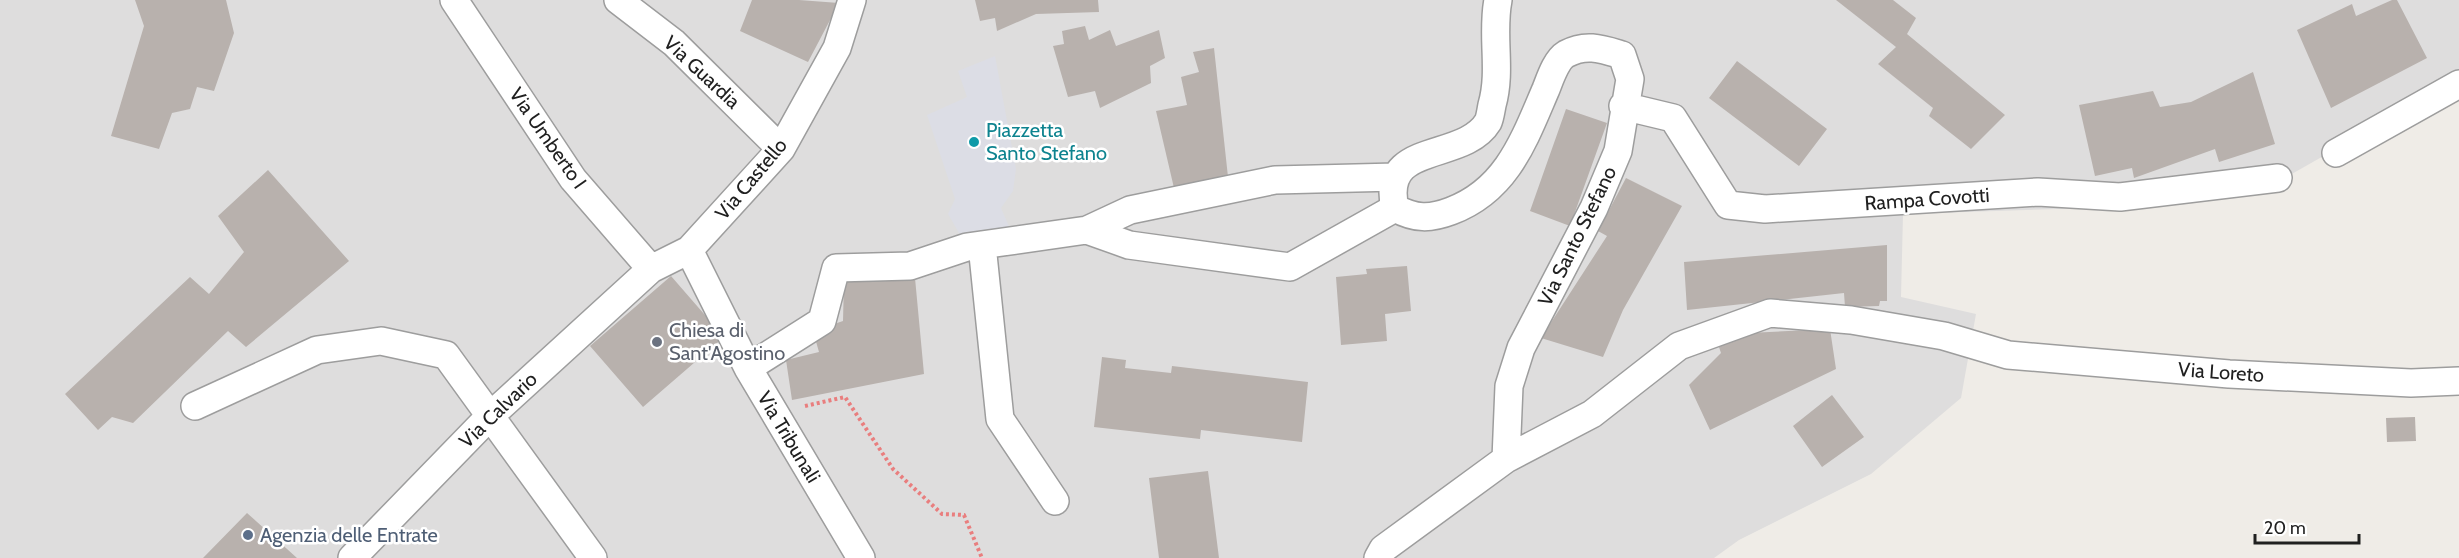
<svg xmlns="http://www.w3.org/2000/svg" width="2459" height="558" viewBox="0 0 2459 558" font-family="Cabin,sans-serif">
<rect width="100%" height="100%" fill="#efece7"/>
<path fill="#dedddd" d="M0,0H2459V79L2290,175L2151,206L1903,214L1901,297L1976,314L1961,398L1871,474L1739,540L1714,558H0Z"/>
<path fill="#dcdde5" d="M995,56L1016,169L1013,191L1001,208L1014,238L967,247L948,214L955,199L927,115L967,97L958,71Z"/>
<path fill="#b8b1ad" d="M135,0H226L234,33L214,91L197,87L190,109L172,113L159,149L111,136L144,26Z
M752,0H799L839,3L808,62L740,31Z
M975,0H1098L1099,12L1036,14L997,31L995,18L980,21Z
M1836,0H1893L1916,18L1907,34L2005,115L1971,149L1929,116L1933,108L1878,64L1896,47Z
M2392,0H2397L2427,58L2331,108L2297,30L2352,4L2356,16Z
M1085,26L1089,40L1110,30L1116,46L1159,30L1165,58L1150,66L1151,83L1100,108L1095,91L1068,97L1053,46L1064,44L1062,31Z
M1214,48L1228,177L1174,188L1156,111L1187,105L1181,77L1199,72L1193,52Z
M1737,61L1827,129L1799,166L1709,98Z
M2253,72L2275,144L2219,162L2215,149L2134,178L2132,168L2095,176L2079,105L2153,91L2160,107L2191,102Z
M1566,109L1607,123L1570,226L1530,211Z
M268,170L349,261L246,347L228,331L133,423L112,417L98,430L65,394L190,277L209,294L244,252L218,216Z
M1626,178L1682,206L1623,310L1603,357L1541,338L1607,236L1598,231Z
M1887,245V301H1880L1879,306L1845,307L1844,293L1687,310L1684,262Z
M1407,266L1411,311L1385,314L1387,341L1341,345L1336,277L1367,274L1366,269Z
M671,276L724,337L643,407L590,346Z
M915,278L924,374L792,400L786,360L819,352L813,331L843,321L844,281Z
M1830,329L1836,369L1710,430L1689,385L1721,353L1719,347L1748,333Z
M1102,357L1126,360L1125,368L1171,373L1172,366L1308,382L1302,442L1201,430L1200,439L1094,427Z
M1832,395L1864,437L1822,467L1793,426Z
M2415,417L2416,441L2387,442L2386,418Z
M1208,471L1219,558H1159L1149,478Z
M247,513L297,558H203Z"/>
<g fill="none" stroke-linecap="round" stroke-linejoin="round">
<g stroke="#9d9d9d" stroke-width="30">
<path id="minor" d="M454,0L573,179L651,269
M618,0L674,43L781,149
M1498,0C1491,35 1502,70 1492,105C1491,110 1490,118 1488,122C1463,163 1379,140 1395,208C1415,219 1430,219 1451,211C1507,190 1524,140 1546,89C1550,79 1556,60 1566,54C1586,43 1602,49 1622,55L1630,79L1618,151L1594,208L1521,348L1509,386L1506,459
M1623,106L1673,118L1728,205L1765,209L2038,192L2120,197L2278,178
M2336,153L2459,84
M1087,230L1130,210L1275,180L1396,177
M982,245L1000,419L1055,501
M689,250L748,368L861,558
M748,368L822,321L836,268L910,266L967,247L1087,230L1129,245L1290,267L1395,208
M195,406L317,350L381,341L446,355L593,558
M352,558L489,417L651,269L689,250L781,149L837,48L852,0
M1378,558L1383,549L1506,459L1592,414L1679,346L1770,313L1851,320L1944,336L2008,355L2229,374L2411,383L2459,381"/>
</g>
<path stroke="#e97e7e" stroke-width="4" stroke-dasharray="3 3" stroke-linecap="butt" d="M805,406L845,397L893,469L942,514L964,515L982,558"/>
<use href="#minor" stroke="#fff" stroke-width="27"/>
</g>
<circle fill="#0f9aa8" stroke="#fff" stroke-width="2" cx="974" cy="142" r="6"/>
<circle fill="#6b7280" stroke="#fff" stroke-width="2" cx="657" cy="342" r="6"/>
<circle fill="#5c6f8a" stroke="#fff" stroke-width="2" cx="248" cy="535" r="6"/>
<g text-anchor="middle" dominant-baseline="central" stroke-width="5" stroke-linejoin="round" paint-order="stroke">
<g font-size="20" fill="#202020" stroke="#fff">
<text transform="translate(702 72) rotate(43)">Via Guardia</text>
<text transform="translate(548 138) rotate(55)">Via Umberto I</text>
<text transform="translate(751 179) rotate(-50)">Via Castello</text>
<text transform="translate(1927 199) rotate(-4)">Rampa Covotti</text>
<text transform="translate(1577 236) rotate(-64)">Via Santo Stefano</text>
<text transform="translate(2221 372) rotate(4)">Via Loreto</text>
<text transform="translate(498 410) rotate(-44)">Via Calvario</text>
<text transform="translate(789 437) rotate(59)">Via Tribunali</text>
</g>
<g font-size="20" fill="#0d838f" stroke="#fff" text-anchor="start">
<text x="986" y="130">Piazzetta<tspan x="986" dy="23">Santo Stefano</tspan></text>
</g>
<g font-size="20" fill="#5b616d" stroke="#fff" text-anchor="start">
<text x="669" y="330">Chiesa di<tspan x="669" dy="23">Sant'Agostino</tspan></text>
</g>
<g font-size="20" fill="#4e5e75" stroke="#fff" text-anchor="start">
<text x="260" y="535">Agenzia delle Entrate</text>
</g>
</g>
<path d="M2255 534v9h104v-9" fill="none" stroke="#202020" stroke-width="3"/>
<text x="2264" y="534" font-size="18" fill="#202020" stroke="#ffffff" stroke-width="4.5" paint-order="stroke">20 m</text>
</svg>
